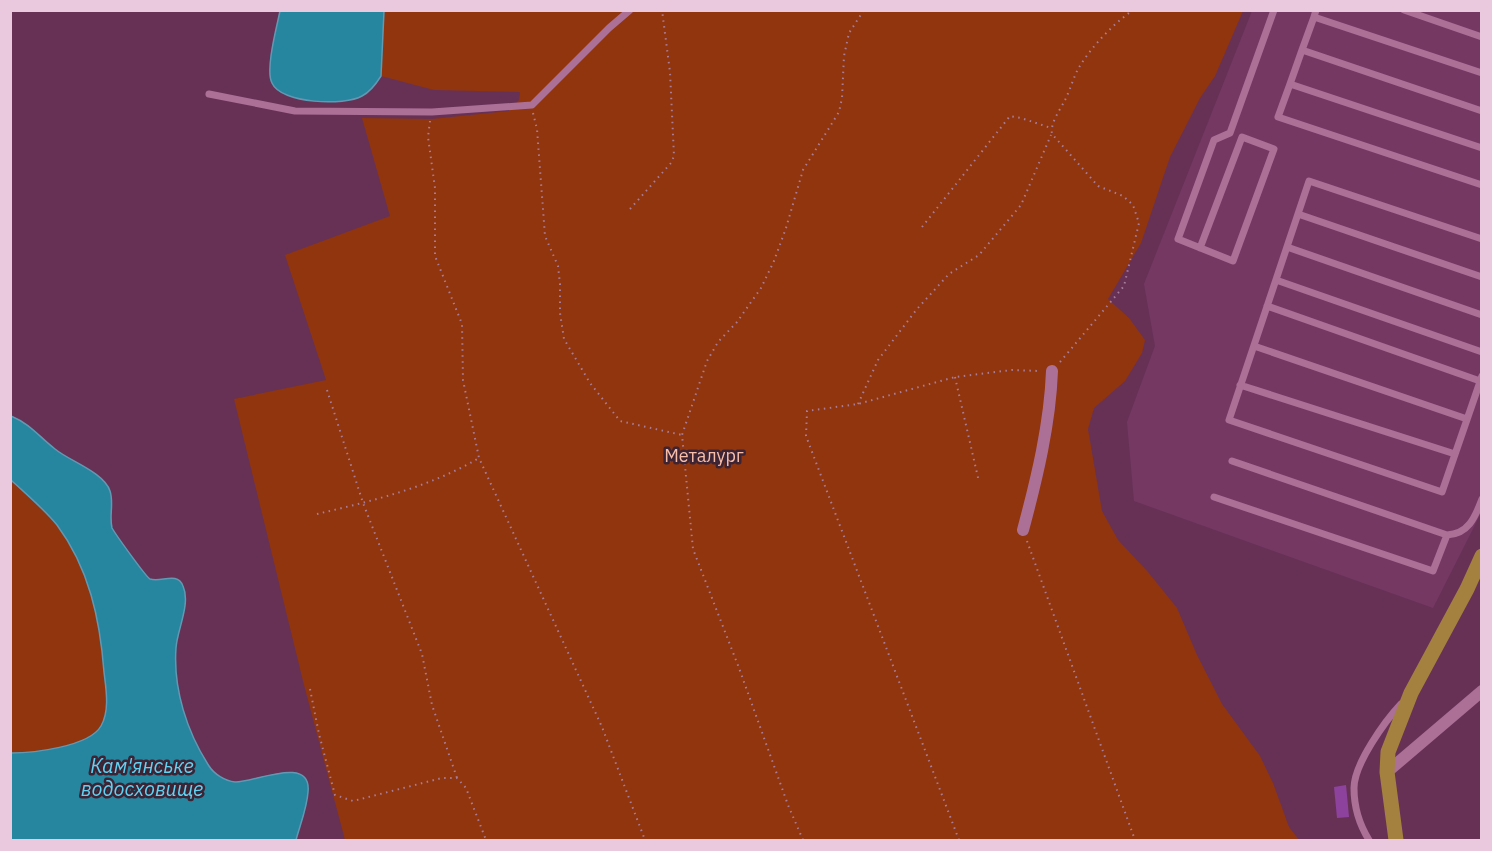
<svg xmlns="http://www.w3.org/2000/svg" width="1492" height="851" viewBox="0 0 1492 851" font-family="'IBM Plex Sans',sans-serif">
<rect width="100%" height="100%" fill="#673156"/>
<path fill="#753863" d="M1252,11H1481V513L1433,608L1134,501L1127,422L1155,346L1144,284Z"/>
<path fill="#90350e" d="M384,11H1243L1215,76L1200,98L1170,157L1141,243L1108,299L1129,318L1145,340L1142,353L1125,381L1094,408L1088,429L1102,511L1118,540L1148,572L1177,608L1197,655L1222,704L1260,756L1273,783L1289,827L1299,840H345L304,685L234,399L326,380L285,255L390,216L362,118L432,119L509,111L519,100L520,92L434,90L381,76Z
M10,480C25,495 44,509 57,525C91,571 100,621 105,676C106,692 109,711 101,726C89,747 32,753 11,753Z"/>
<path fill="#26859f" stroke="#6199b2" stroke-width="1.5" d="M280,11H384L381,76C376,84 370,92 362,96C345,106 281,104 272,83C265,70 277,26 280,11Z
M11,416C32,425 38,436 55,449C69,461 104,472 110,491C114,503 109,516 112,528C116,535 146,577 150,579C161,583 177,571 183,586C191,604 177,630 176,648C173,689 187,732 209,766C214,774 225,781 235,782C253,783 312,754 308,792C307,808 300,825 296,840H11V753C32,753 89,747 101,726C110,710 106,689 104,672C100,619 89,568 57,525C44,509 26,494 11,480Z"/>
<path fill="#8d439d" d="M1346,785L1349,817L1337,818L1334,787Z"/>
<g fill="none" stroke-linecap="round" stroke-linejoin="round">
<path stroke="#a87d9a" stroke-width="2" stroke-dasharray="1.5 4.5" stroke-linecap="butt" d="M533,113L537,129L545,236L558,266L560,284V313L564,339L590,383L620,421L682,435
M430,121L428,137L435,188V256L462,324L463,380L479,458L602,727L645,840
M630,209L671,163L674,156L670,72L662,10
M922,227L1010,116L1021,118L1051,128
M1060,362L1124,286L1139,223L1133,205L1123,196L1098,186L1052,134C1050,123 1060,110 1065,100C1070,90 1073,79 1078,69C1091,47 1112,25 1133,10
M955,377L979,482
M327,390L363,503L422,654L432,705L457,778
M858,404L878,360L917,309L949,274L979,255L1021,205L1051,135
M317,514C372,501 430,487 479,458
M1027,541L1135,840
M310,689L319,734L335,795L353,801L442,778H457L466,788L486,840
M803,840L788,805L739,668L693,549L682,435L707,361L718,342L737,322L761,288L774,261L786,228L803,170L839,112L842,98L844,56L849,33L864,10
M959,840L806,436L807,411L858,404L955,377L1012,370L1040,371"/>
<path stroke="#ac7097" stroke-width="7" d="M1316,10L1314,17L1482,73
M1404,10L1482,37
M1314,17L1302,50L1482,111
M1302,50L1290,84L1482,148
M1290,84L1278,117L1482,185
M209,94L295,111L432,112L532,105L609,28L630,10
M1298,214L1482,277
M1482,239L1309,181L1229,420L1442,492L1482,376
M1287,247L1482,315
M1200,248L1242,137L1274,149L1233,261L1178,239L1214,140L1230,133L1274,10
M1276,280L1482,352
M1267,306L1480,381
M1254,346L1467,419
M1240,385L1455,454
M1232,461L1447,535C1468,534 1475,518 1482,499
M1214,497L1433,571L1447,535
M1369,840C1359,824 1354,807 1354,788C1354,764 1385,721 1401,704"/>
<path stroke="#ac7097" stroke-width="12" d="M1023,530C1037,478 1050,424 1052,371
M1387,772L1482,691"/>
<path stroke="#a4813f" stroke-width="15" d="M1396,840L1387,772L1388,752L1411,693L1467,589L1482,556"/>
</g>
<g text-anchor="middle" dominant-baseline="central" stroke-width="5" stroke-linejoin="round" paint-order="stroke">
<g font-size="18" fill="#f9bea9" stroke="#3d2434">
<text x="704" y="455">Металург</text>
</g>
<g font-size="20" font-style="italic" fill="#62d2f3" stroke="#3d2434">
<text x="142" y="765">Кам'янське<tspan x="142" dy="23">водосховище</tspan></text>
</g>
</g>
<rect width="1492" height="851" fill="none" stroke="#eac9de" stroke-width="24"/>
</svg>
